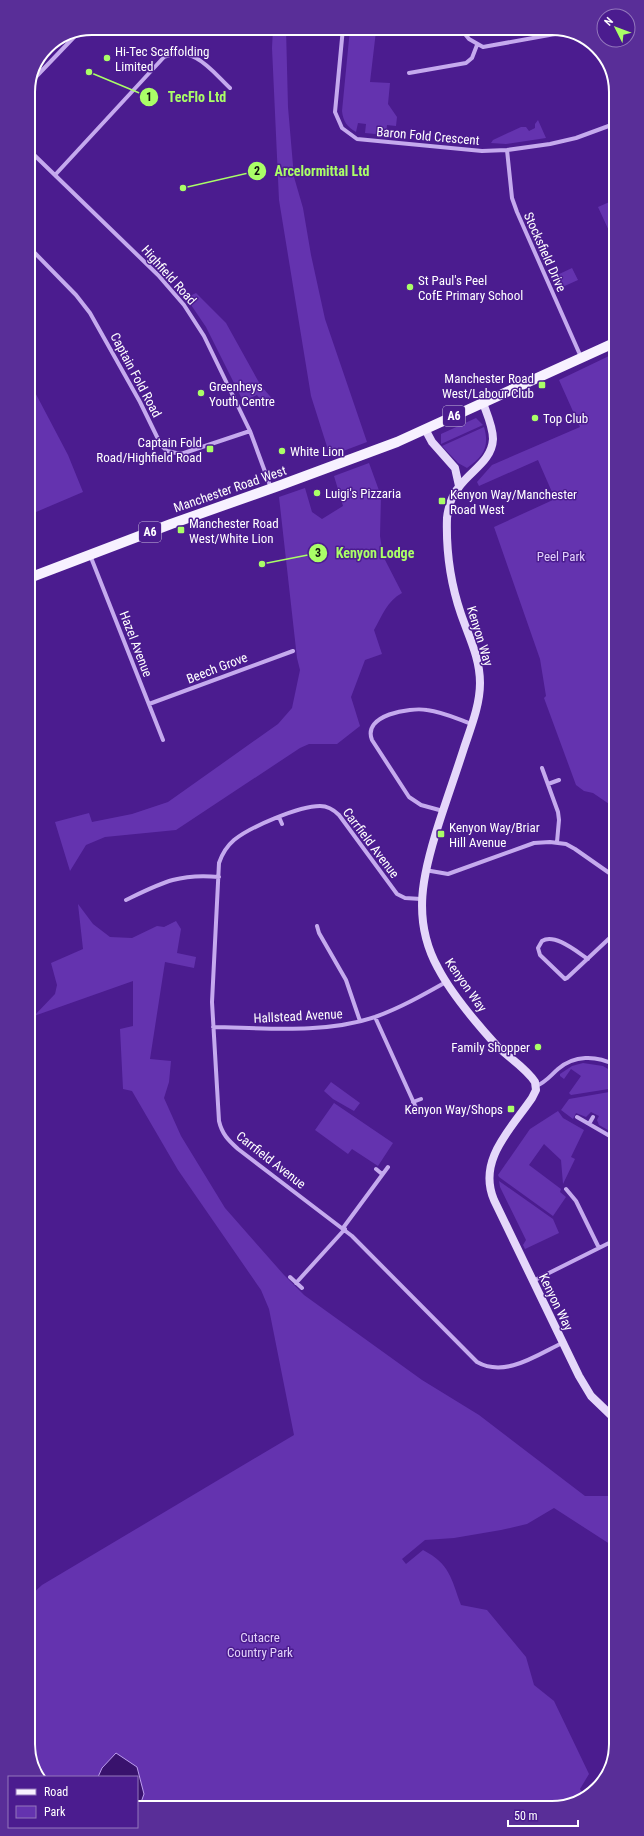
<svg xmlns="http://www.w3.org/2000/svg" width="644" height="1836" viewBox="0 0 644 1836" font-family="'Roboto Condensed',sans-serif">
<rect width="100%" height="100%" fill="#4b1c8f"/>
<path fill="#6433af" d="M273,28H286L288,107L294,177L303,208L311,255L325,319L367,442L330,456L311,396L279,200L272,48Z
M350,29L376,31L370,82L390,83L388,104L397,117L396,126L387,125L386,135L365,133L366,124L358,123L356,132C347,127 343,121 342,111Z
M538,120L546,138L506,144L491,143L493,140L521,127H526L529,131L535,128V124Z
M614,200V232L610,233L598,207Z
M572,268L578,280L558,289L553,277Z
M196,293L226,323L261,386L276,403L275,406L267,408L257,395L243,401L206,327L187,299L188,297Z
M609,356L614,358L615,808L593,793L584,791L576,785L544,698L546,696L540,659L494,527L555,499L538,460L479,486L477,482L492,465L580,427L559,380Z
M28,379L68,455L83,492L29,515Z
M476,418L483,425L441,444V434Z
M484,427C490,447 483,457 467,468L458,463L442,446Z
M369,463L381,496L380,536L383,556L402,593C387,601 382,616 374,630L382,654L365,660L351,697L360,726L337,744H309L300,748L176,830L105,837L86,845L70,871L55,822L89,813L92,822L132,814L168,802L278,724L292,708L300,670L297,658L279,497L305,488L312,512L322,519L343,506L334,476Z
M78,904L93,924L110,937L132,938L157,926L164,927L176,921L181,929L177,953L196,957L194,968L165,962L150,1059L171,1061L169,1082L164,1098L181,1136L225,1208L284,1275L304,1295L422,1380L479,1415L585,1496H616V1548L554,1508L527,1524L501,1530L454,1538L425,1540L402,1559L406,1564L423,1550C450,1564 451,1578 461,1605L487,1610L526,1657L534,1685L554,1701L589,1774L580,1789L584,1795L568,1806L137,1808V1777H41L30,1760V1596L42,1585L294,1435L269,1309L261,1290L178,1170L132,1091L123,1089L120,1029L133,1026V981L34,1016L55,994L57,985L51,963L83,949Z
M583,1063L603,1066L615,1073V1088L571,1095L569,1093L581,1076L571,1069L564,1079L560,1076V1074L572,1066Z
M331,1082L360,1103L354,1111L333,1099L324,1091Z
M615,1091V1134L599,1125L597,1120L599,1116L591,1112L586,1117L576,1113L573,1119L561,1110L569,1099Z
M334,1103L393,1143L378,1166L352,1149L348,1154L315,1130Z
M558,1111L563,1118L584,1130L571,1157L575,1159L563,1184L561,1160L544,1144L529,1165L561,1189L560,1192L566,1197L553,1216L499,1177L498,1175L530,1129Z
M499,1181L553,1219L559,1233L525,1249L523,1245L526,1240L500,1187Z"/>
<path fill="#39126d" stroke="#bd9df0" d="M116,1753L137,1767L144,1794L139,1808H137V1777H98L102,1768Z"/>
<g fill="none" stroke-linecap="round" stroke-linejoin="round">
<path stroke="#c5aaee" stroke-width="4" d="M343,28L335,112L342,128L357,139L482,151L507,150L550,144L576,138L614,124
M460,28L469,39L483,47L566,32
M409,73L466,63L472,58L477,45
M31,82L76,35
M28,149L158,275L184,305L204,336L250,431L271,488
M507,150L512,198L517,212L581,357
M55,175L164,57C194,45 210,69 230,88
M28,246L76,295L90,313L140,402L161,445L167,451L181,454L250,431
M90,555L163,740
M149,704L293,651
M542,768L558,812L559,820L557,842
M548,784L559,780
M443,811L421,805L409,797L372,740C362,715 410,707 427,710C443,712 458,719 472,724
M279,817L282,824
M425,870L448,874L534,843L550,842L566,844L575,849L615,877
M421,899L405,898L397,894L339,815C334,810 327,806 320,806C299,806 250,827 234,840C227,846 222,854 219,863L212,1002L219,1121C222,1134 228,1140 238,1149L352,1236L477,1362C505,1378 537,1355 562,1343
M126,900C161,883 179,873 219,877
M317,926L319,933L346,980L360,1021
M588,959C577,952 555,933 542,941L538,948L540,955L565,979L567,978L615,933
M375,1017L418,1112
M213,1027C266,1028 324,1034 375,1017C400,1008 423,995 446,982
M536,1086C545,1083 550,1076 558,1069C574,1055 596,1055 615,1065
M413,1102L421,1099
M577,1117L615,1139
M589,1124L593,1117
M376,1169L382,1174
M566,1189L576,1201L599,1248
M343,1228L388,1167
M290,1277L302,1288
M533,1281L615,1240
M296,1283L345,1229"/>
<path stroke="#e5d7fa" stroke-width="8" d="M483,403C487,414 493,427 493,439C492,461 470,471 459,487C452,495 448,508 447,518C446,550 451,585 461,614C469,637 480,658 480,683C480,705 471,727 464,748C456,773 447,798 439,823C423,873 411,919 438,968C451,993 478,1025 497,1046C509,1058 526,1068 535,1082L536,1090L532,1098C511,1129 477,1160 494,1200L579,1376L591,1396L616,1420
M425,429L432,442L455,468L459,486"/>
<path stroke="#f7f1ff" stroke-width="10" d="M29,578L171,524L281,485L397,442L614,343"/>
</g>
<g fill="#aafe67" stroke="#4b1c8f" stroke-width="1.5">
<circle cx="107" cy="58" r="4"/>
<circle cx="410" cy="287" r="4"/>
<rect x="538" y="381" width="8" height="8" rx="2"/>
<circle cx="201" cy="393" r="4"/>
<circle cx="535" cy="418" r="4"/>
<rect x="206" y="445" width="8" height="8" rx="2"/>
<circle cx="282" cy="451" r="4"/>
<circle cx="317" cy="493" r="4"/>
<rect x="438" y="497" width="8" height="8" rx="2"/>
<rect x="177" y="526" width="8" height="8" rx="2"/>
<rect x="437" y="830" width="8" height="8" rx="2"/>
<circle cx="538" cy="1047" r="4"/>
<rect x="507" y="1105" width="8" height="8" rx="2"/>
</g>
<g text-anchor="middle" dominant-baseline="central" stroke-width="3" stroke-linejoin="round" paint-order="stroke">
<g fill="#4b1c8f" stroke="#c9bbdd" stroke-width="1">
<rect x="443" y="406" width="22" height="20" rx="3"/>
<rect x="139" y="522" width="22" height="20" rx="3"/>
</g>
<g font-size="12" font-weight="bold" fill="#fff">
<text x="454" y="416">A6</text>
<text x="150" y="532">A6</text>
</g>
<g font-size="13" fill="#fff" stroke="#4b1c8f" text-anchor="start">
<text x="115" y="51">Hi-Tec Scaffolding<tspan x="115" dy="15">Limited</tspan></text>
<text x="418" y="280">St Paul's Peel<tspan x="418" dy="15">CofE Primary School</tspan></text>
<text x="534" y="378" text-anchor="end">Manchester Road<tspan x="534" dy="15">West/Labour Club</tspan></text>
<text x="209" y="386">Greenheys<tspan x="209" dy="15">Youth Centre</tspan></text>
<text x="543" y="418">Top Club</text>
<text x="202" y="442" text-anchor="end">Captain Fold<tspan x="202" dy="15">Road/Highfield Road</tspan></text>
<text x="290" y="451">White Lion</text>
<text x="325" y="493">Luigi's Pizzaria</text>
<text x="450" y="494">Kenyon Way/Manchester<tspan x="450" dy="15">Road West</tspan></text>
<text x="189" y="523">Manchester Road<tspan x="189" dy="15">West/White Lion</tspan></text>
<text x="449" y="827">Kenyon Way/Briar<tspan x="449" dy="15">Hill Avenue</tspan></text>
<text x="530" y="1047" text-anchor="end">Family Shopper</text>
<text x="503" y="1109" text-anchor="end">Kenyon Way/Shops</text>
</g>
<g font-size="13" fill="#fff" stroke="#4b1c8f">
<text transform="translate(428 136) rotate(5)">Baron Fold Crescent</text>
<text transform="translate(545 252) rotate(66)">Stocksfield Drive</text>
<text transform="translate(169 275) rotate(48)">Highfield Road</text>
<text transform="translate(136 375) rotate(62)">Captain Fold Road</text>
<text transform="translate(230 489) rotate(-19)">Manchester Road West</text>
<text transform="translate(480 636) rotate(73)">Kenyon Way</text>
<text transform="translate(136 644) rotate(69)">Hazel Avenue</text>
<text transform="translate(217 668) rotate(-21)">Beech Grove</text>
<text transform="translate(371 843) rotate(53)">Carrfield Avenue</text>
<text transform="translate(466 985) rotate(55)">Kenyon Way</text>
<text transform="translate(298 1016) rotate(-3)">Hallstead Avenue</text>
<text transform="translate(271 1160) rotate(38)">Carrfield Avenue</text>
<text transform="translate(556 1302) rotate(64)">Kenyon Way</text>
</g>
<g font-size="13" fill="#e1d0fa" stroke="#4b1c8f">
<text x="561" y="556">Peel Park</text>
<text x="260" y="1637">Cutacre<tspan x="260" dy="15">Country Park</tspan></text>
</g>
</g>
<path d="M0 0H644V1836H0ZM92 35H552A57 57 0 0 1 609 92V1744A57 57 0 0 1 552 1801H92A57 57 0 0 1 35 1744V92A57 57 0 0 1 92 35Z" fill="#592e98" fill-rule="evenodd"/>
<path fill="none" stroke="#fff" stroke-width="2" d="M92 35H552A57 57 0 0 1 609 92V1744A57 57 0 0 1 552 1801H92A57 57 0 0 1 35 1744V92A57 57 0 0 1 92 35Z"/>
<path fill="none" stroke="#aafe67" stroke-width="1.5" d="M89 72L149 97M183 188L257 171M262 564L318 553"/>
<g fill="#aafe67" stroke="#4b1c8f" stroke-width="1.5">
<circle cx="89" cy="72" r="4"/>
<circle cx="183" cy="188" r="4"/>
<circle cx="262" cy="564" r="4"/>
<circle cx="149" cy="97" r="10"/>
<circle cx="257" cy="171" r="10"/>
<circle cx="318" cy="553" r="10"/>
</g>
<g font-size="12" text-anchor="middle" font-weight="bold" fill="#111">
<text x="149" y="101">1</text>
<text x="257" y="175">2</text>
<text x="318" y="557">3</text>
</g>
<g font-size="14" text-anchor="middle" font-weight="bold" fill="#aafe67" stroke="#4b1c8f" stroke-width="3" stroke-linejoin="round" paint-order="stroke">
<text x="197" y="102">TecFlo Ltd</text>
<text x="322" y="176">Arcelormittal Ltd</text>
<text x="375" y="558">Kenyon Lodge</text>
</g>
<rect x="8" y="1776" width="130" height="52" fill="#4b1c8f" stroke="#9377bc"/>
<rect x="16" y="1789" width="20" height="6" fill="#f7f1ff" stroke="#9377bc"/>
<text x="44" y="1796" font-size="12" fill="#ffffff">Road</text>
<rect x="16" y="1806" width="20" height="12" fill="#6433af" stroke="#9377bc"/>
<text x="44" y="1816" font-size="12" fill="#ffffff">Park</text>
<g transform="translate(616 28) rotate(312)"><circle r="19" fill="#4b1c8f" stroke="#9377bc"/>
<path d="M0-3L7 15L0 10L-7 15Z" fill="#aafe67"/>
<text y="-6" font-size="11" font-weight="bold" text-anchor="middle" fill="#ffffff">N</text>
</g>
<path d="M508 1820v6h70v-6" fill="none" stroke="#ffffff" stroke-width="2"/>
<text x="514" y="1820" font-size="12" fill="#ffffff" stroke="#4b1c8f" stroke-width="3" paint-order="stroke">50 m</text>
</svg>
